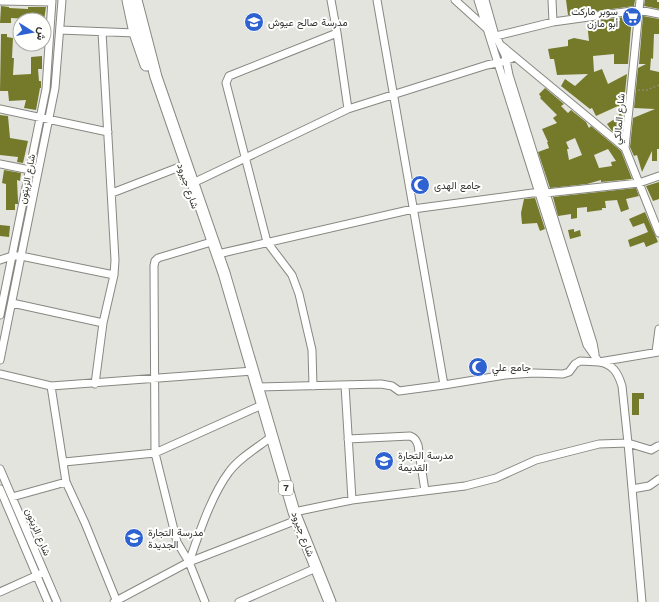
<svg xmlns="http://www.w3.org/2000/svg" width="659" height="602" viewBox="0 0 659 602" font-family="'Work Sans',Vazirmatn,sans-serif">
<rect width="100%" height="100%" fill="#e3e4de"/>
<path fill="#757a2a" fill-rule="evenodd" d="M566,0H635L634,6L568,15Z
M645,0H657V2H659V9L644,6Z
M1,6L9,7V8L28,9V7H46L44,20L11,18V23H0Z
M632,16L628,64H614V54L593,56L594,72L602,69L608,84L627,74L620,138L612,131L607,124L619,116L618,106L596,116L592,108L590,109L561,86L565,79L575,86L588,74L557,75L554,59H550L548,49L568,46V40L574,38L589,41L587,22Z
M643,16L659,19V34H654L653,59L651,58L650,70L659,72V149H657V161H652V151L642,172L637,155L634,156L630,147L633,118L655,109L634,108L638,68L646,64H639Z
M1,34H7V37L13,38L12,58H14L13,75L31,74V57L42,56V69H38L39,81H41V88H40L36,110L24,108L26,100L9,101L8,91H0Z
M545,88L564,104L561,106L568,113L571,110L586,122L589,128L591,126L621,151L632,179L601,182V180L587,184L550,188L538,152L549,148L547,142H548L542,129L557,123L553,118L557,115L540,98L541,97L539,94ZM575,138L582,155L569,160L567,149H569L566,142ZM608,149L616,161L611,162L612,166L599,168L594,155Z
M0,115L8,116L10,138L28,141L23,163L17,162L18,157L0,155Z
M4,170L21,173L20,181L17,180L18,201V204H15V210H6V184L2,183Z
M659,182V199L653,201L646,186Z
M636,188L639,196L626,199L629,209L621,212L617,200L605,201L606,208H602V210L587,212V207L577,208V218L571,219V214L558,216L553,197Z
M535,198L545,229L540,231L537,223L522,224L521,213L524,199Z
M645,212L658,242L646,247L644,242L630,247L628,240L648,232L644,223L633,227L629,219Z
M0,225L10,226L9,237L0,236Z
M574,229V232L580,230L581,236L570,239L568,230Z
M632,393H644V399H639V415H632Z"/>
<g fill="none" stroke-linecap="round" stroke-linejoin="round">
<g stroke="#878882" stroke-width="9">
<path id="street" d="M331,0L337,33L348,109
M377,0L444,385
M455,0L486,28
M478,0L587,345L599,362C613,364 618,373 622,386L628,443L642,602
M485,0L494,32L505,55L509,75L593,343L595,354
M552,0L553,22
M640,0L625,148L659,233
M0,1L52,2
M60,30L135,33
M496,36L553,22L639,10L659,14
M502,46L625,148
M0,109L108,132
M0,164L30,170
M193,183L348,109L487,65L502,62L515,57
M112,193L182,166
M218,254L413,209L540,192L546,193L639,183L659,176
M0,260L12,256H21L114,275
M12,303L103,323
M0,315L46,89L52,0
M656,352L659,329
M0,360L55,88L62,0
M0,374L51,386L253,371
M95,384L103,323L114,275L115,260L102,32
M345,385L352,500
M51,386L66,482L85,523L117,602
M313,386L312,350L299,294L292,275L267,242L226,83L229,76L337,33
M258,387L381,384L392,386L399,391L444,385L505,375L534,373L563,374L569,372L575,364L580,361L599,362L659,352
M348,439L410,436C415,438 416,440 418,445L425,491
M64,462L155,453L262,405
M0,469L57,602
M0,489L48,602
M632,489L649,486L659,479
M12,497L66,482
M294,512L352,500L465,486L496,478L536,460L599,444L628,443L651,450L658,446
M189,562C199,534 211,496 229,472C239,458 257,448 271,437
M0,592L40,574
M114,602L189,562L297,520
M205,602L189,562L177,542L155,453L154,266L155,261L158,258L208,243
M239,602L316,568"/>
</g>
<g stroke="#878882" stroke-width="13">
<path id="primary" d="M128,0L135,33L146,65
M136,0L156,77L224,273L294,512L330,602"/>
</g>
<path stroke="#92938f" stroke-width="1" stroke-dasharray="2 2" stroke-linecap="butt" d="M638,90H647L659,85"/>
<use href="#street" stroke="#fff" stroke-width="7"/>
<use href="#primary" stroke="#fff" stroke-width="11"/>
</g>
<defs>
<g id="supermarket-disc" transform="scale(1)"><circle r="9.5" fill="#2d62d0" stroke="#fffffe"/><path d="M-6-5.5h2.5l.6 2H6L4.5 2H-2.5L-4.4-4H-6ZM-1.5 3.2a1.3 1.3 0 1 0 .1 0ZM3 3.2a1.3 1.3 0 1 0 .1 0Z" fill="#fff"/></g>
<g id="school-disc" transform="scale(1)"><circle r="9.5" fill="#2d62d0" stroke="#fffffe"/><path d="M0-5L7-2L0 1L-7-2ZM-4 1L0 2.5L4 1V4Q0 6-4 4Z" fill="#fff"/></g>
<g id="mosque-disc" transform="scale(1)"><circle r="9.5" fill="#2d62d0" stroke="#fffffe"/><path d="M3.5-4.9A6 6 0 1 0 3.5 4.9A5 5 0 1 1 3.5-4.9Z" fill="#fff"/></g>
</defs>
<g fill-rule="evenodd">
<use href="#supermarket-disc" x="632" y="17"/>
<use href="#school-disc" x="254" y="22"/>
<use href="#mosque-disc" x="420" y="185"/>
<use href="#mosque-disc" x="478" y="367"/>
<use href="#school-disc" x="384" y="461"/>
<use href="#school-disc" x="134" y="538"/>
</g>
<g text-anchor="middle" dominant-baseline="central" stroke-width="4" stroke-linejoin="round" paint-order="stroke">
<rect fill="#fffffe" stroke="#6f706d" stroke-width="1" x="279" y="481" width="14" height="14" rx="3"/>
<g font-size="9" font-weight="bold" fill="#31322f">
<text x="286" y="488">7</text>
</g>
<g font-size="10" fill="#31322f" stroke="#fffffe" text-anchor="start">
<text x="618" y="11" text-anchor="end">سوبر ماركت<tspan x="618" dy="12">أبو مازن</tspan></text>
<text x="268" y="22">مدرسة صالح عيوش</text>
<text x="434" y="185">جامع الهدى</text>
<text x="492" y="367">جامع علي</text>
<text x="398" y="455">مدرسة التجارة<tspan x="398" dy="12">القديمة</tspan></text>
<text x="148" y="532">مدرسة التجارة<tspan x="148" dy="12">الجديدة</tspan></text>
</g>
<g font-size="10" fill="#31322f" stroke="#fffffe">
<text transform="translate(619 119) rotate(-85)">شارع المالكي</text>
<text transform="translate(27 179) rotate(-79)">شارع الزيتون</text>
<text transform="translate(188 186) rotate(71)">شارع جيرود</text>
<text transform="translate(38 532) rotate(67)">شارع الزيتون</text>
<text transform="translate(303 534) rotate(69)">شارع جيرود</text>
</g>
</g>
<g transform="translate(32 32) rotate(101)"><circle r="19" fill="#fffffe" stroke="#adadab"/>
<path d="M0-3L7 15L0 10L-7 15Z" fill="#2d62d0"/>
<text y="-6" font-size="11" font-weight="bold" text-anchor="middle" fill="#31322f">ش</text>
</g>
</svg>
